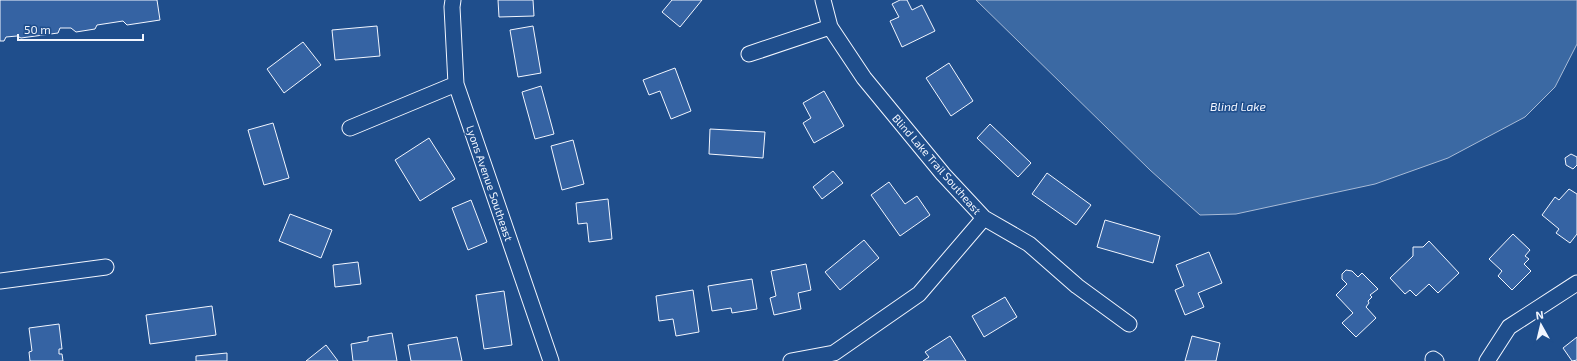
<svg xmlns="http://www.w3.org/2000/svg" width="1577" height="361" viewBox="0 0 1577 361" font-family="'Exo 2',sans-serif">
<rect width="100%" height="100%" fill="#1f4e8c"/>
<path fill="#3b69a3" stroke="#a8bbd7" d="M976,0H1577V44L1555,87L1525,117L1448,158L1375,184L1236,214L1200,215L1150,170Z"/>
<path fill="#3563a3" stroke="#f2f6ff" d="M0,0H157L160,20L127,25L123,21L97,25L95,29L76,32L71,28H60L58,33L21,38L17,36L6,37L4,41H0Z
M498,0H533L534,16L499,17Z
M672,0H702L680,27L662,12Z
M900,0H907L912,10L922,5L935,31L902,47L890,21L899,17L892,4Z
M377,26L380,56L335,60L332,30Z
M533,26L541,73L518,77L510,30Z
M303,42L321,65L284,93L267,69Z
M949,63L973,101L951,116L926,78Z
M675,68L691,111L671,119L660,91L649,95L643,80Z
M541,86L554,134L535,139L522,92Z
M824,91L844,126L814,143L803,123L811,118L803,103Z
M273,123L289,178L264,185L248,130Z
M990,124L1031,163L1018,177L977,138Z
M710,129L765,132L763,158L709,154Z
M429,138L455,179L420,201L395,160Z
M573,140L584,184L562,190L551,146Z
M1571,154L1577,157V165L1573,169L1566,165L1565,158Z
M833,171L843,183L822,199L813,187Z
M1047,173L1091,205L1076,225L1032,194Z
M889,182L905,204L917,196L930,215L900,236L871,195Z
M1569,189L1577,194V234L1570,243L1556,233L1559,229L1542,215L1555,197L1559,200Z
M608,199L612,239L589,242L587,223L578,224L576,203Z
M471,200L487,242L468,250L452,208Z
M290,214L332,230L321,258L279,241Z
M1105,220L1160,236L1153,263L1097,247Z
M1513,234L1530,250L1525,256L1529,259L1524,264L1531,271L1512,290L1498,276L1502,271L1489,259Z
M864,240L879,258L840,290L825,272Z
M1429,241L1459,273L1438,293L1429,284L1416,296L1410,290L1405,294L1390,278L1413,256V247H1423Z
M1209,252L1222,283L1198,293L1204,307L1185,315L1175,290L1184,286L1176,265Z
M358,262L361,284L335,287L333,265Z
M806,264L811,290L798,293L801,309L774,315L770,298L776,296L771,271Z
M1346,270L1352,271L1358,277L1362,273L1378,289L1370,295L1372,297L1368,301L1369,303L1366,307L1376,318L1356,337L1342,323L1353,313L1336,295L1347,284L1342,279V274Z
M752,279L757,309L732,313L731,308L712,311L708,286Z
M693,290L699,332L676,336L673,319L659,321L656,296Z
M504,291L512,345L484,349L476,295Z
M1005,297L1017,317L984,337L972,316Z
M212,306L216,335L150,344L146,315Z
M59,324L62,349H59V354H62L63,361H30L29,352L32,351L29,328Z
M392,333L397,361H353L351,344L368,341V337Z
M950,336L966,361H923L929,357L925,352Z
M1192,336L1220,343L1216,361H1185Z
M457,337L462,361H411L408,345Z
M1577,337V360L1572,361L1563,348Z
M326,345L338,361H306Z
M227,353V361H196V356Z"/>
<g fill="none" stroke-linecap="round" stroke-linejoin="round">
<g stroke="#f2f6ff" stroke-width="17">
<path id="minor" d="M453,0L452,7L456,84L551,361
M823,0L830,27L864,78L943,174L984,218L1029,244L1077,286L1129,324
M749,54L830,27
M350,128L456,84
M0,281L106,267
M1433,359L1436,361
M791,361L834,353L919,294L984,218
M1487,361L1509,327L1577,283"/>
</g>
<use href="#minor" stroke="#1f4e8c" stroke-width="15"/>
</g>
<g text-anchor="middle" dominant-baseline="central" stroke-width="3" stroke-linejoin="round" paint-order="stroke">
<g font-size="11" fill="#f2f6ff" stroke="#1f4e8c">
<text transform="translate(937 164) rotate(49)">Blind Lake Trail Southeast</text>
<text transform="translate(490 183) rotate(71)">Lyons Avenue Southeast</text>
</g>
<g font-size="12" font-style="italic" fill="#f2f6ff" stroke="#1f4e8c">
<text x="1238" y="106">Blind Lake</text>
</g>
</g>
<g transform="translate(1541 325) rotate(352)" stroke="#1f4e8c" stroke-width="3" paint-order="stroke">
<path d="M0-3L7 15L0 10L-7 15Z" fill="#f2f6ff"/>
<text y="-6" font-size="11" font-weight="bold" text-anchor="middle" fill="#f2f6ff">N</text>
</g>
<path d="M18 34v6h125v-6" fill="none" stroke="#f2f6ff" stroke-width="2"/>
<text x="24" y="34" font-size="12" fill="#f2f6ff" stroke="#1f4e8c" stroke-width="3" paint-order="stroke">50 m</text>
</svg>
